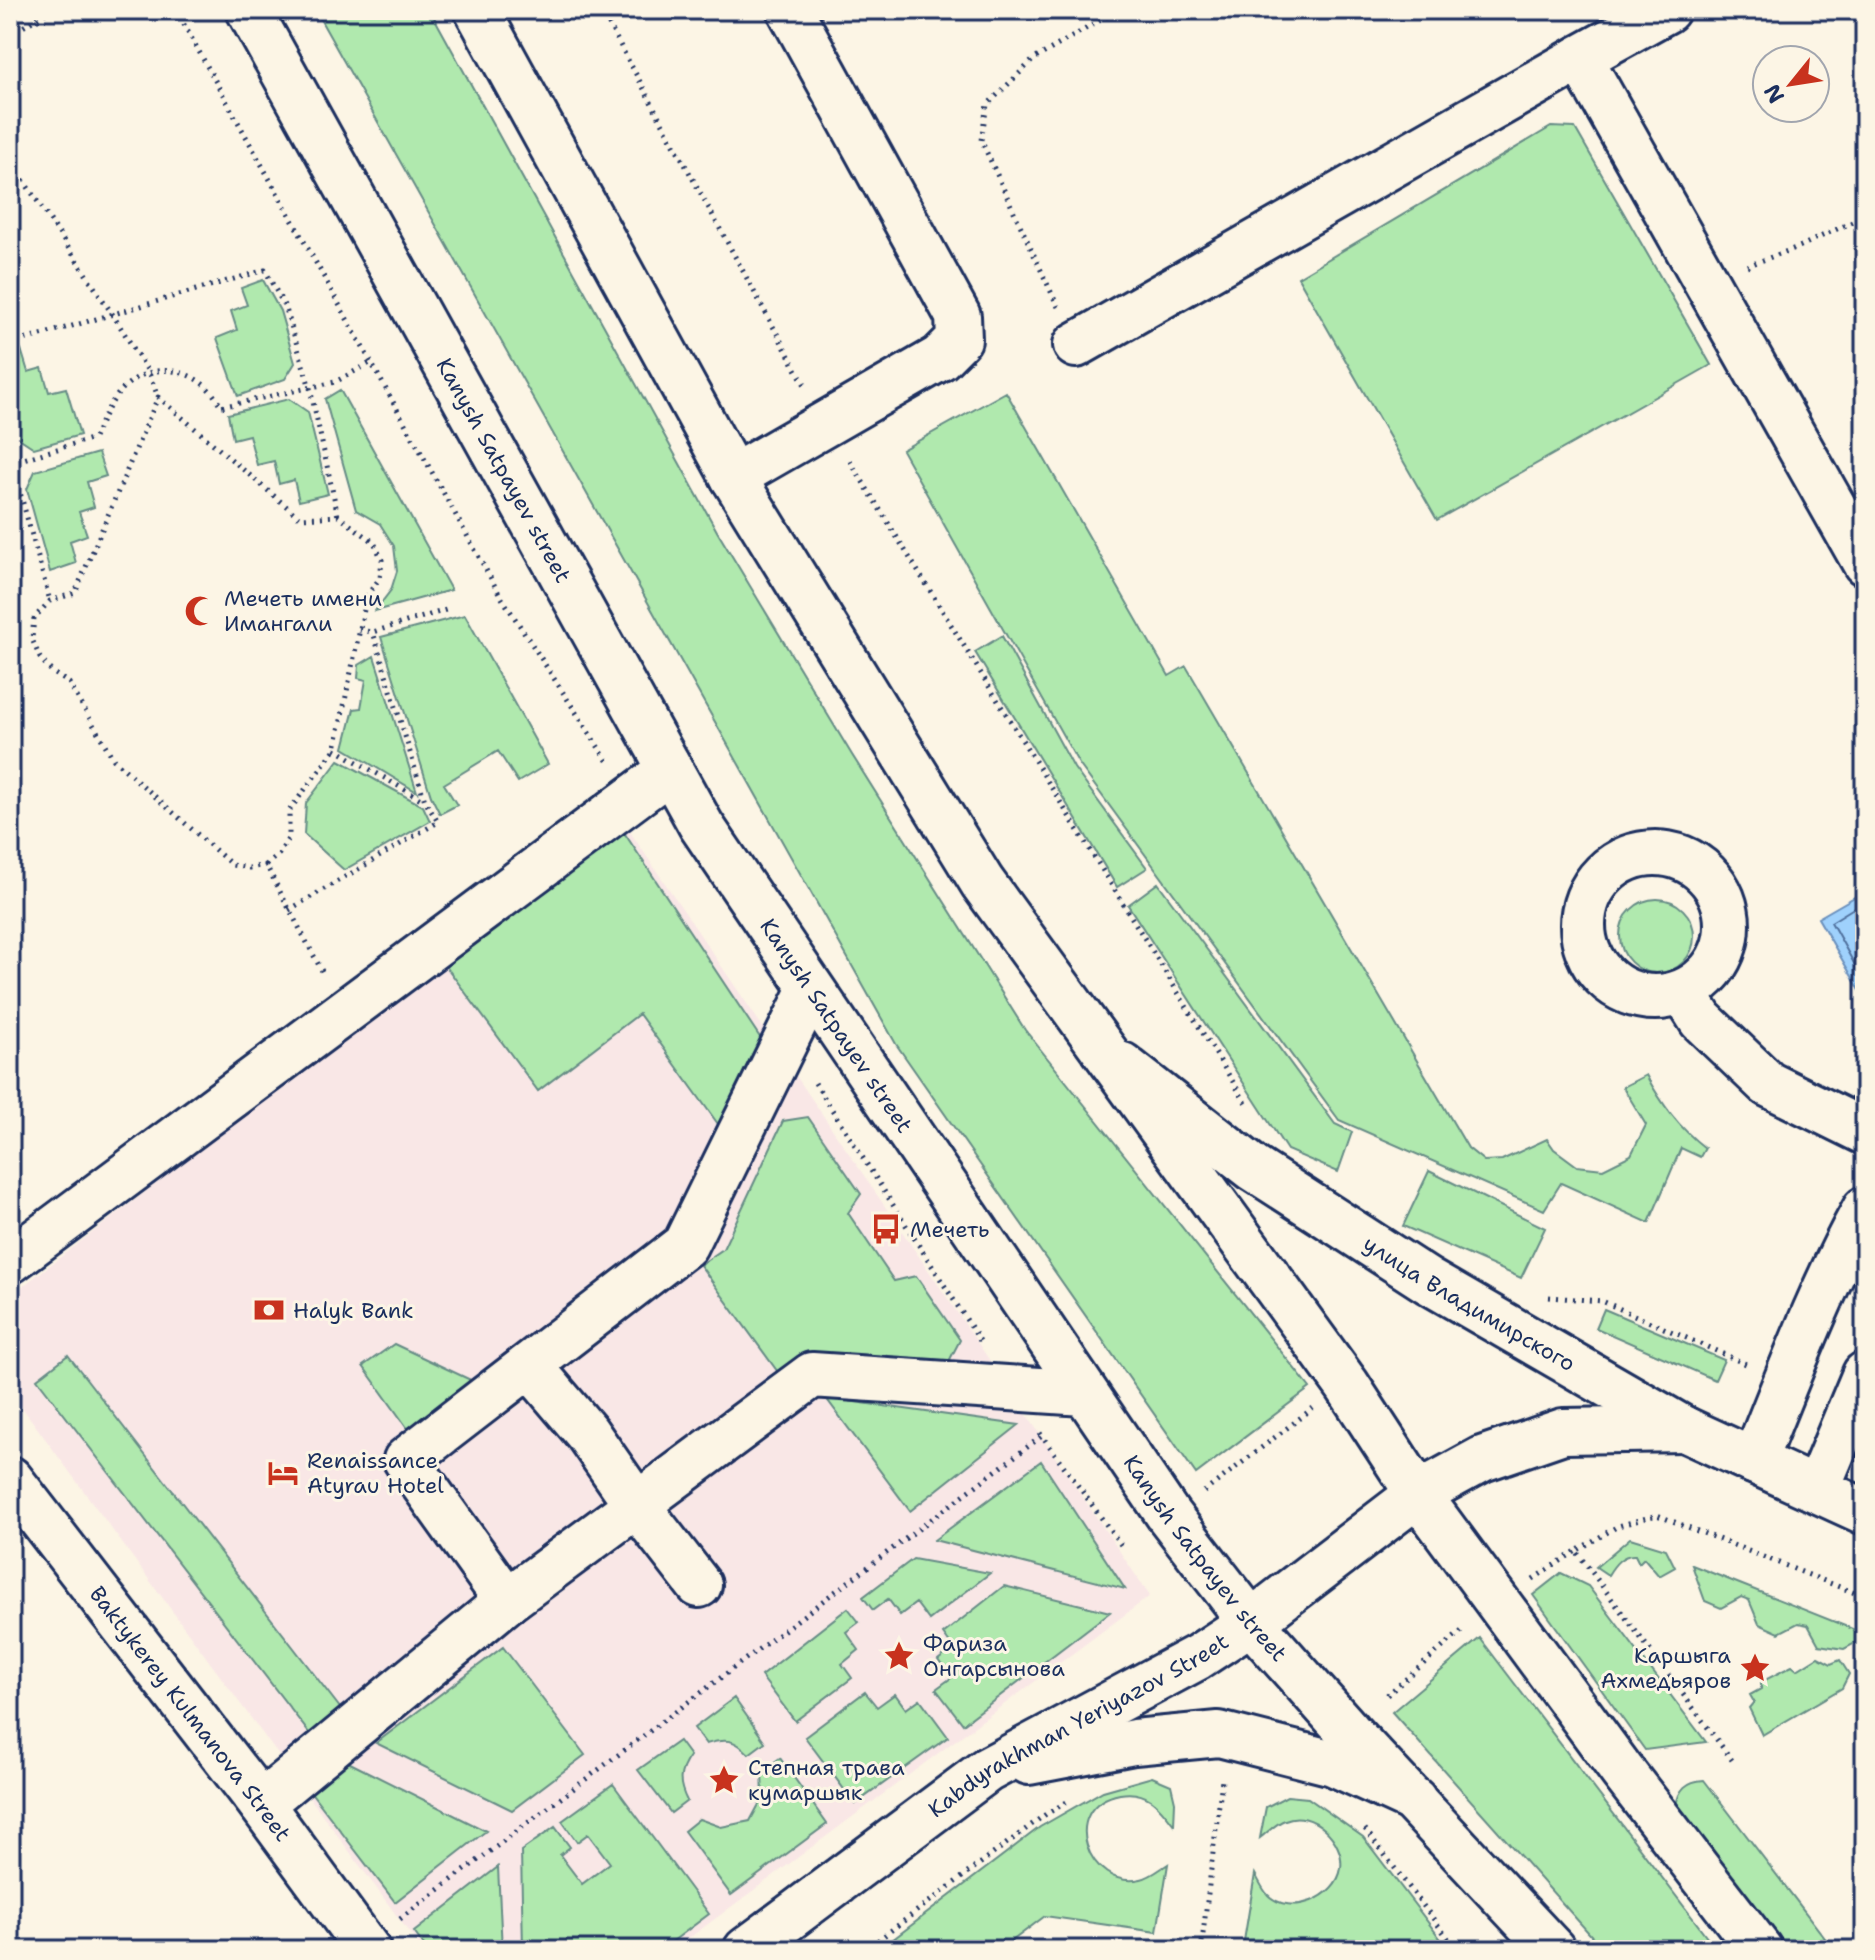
<svg xmlns="http://www.w3.org/2000/svg" width="1875" height="1960" viewBox="0 0 1875 1960" font-family="'Shantell Sans',sans-serif">
<rect width="100%" height="100%" fill="#fcf5e5"/>
<filter id="ink" filterUnits="userSpaceOnUse"><feTurbulence type="fractalNoise" baseFrequency=".0125" numOctaves="2"/><feDisplacementMap in="SourceGraphic" scale="16" xChannelSelector="R" yChannelSelector="G"/><feConvolveMatrix kernelMatrix="1 2 1 2 8 2 1 2 1" color-interpolation-filters="sRGB"/></filter>
<g filter="url(#ink)">
<path fill="#f9e7e6" d="M624,823L1150,1596L673,1950H422L10,1391V1296Z"/>
<path fill="#b0e9ae" stroke="#668c86" stroke-width="2" d="M315,10H430L718,533L852,755L1025,1030L1310,1388L1196,1474L896,1044Z
M1551,127L1575,128L1711,365L1437,520L1298,277Z
M263,280L280,311L295,363L285,379L238,396L217,338L237,330L231,311L247,305L241,288Z
M21,349L28,372L42,368L49,392L66,388L80,435L34,448L16,436L10,416V353Z
M340,390L451,590L375,611L391,590L397,571L394,546L380,524L356,510L325,399Z
M1006,392L1169,676L1186,666L1468,1148L1484,1161L1502,1160L1547,1139L1554,1149L1577,1166L1603,1169L1631,1155L1646,1125L1623,1087L1646,1075C1662,1104 1678,1127 1705,1148L1700,1157L1681,1148L1649,1223L1561,1183L1544,1210L1339,1120L1079,764L902,450Z
M289,399L308,412L328,494L299,501L294,480L279,484L274,461L257,465L249,435L233,439L228,414Z
M98,453L106,476L87,482L94,507L79,512L87,535L70,541L76,563L50,572L27,489L35,471Z
M465,615L548,764L518,782L498,751L444,784L457,805L440,814L431,796L381,637Z
M1002,636L1074,768L1147,868L1117,887L975,652Z
M374,656L417,792L344,748L354,709L361,708L366,680L358,678L359,665Z
M339,760L423,806L430,821L344,870L304,834L306,803Z
M623,831L767,1048L708,1165L700,1162L718,1124L639,1014L538,1091L445,965Z
M1158,883L1335,1124L1352,1132L1338,1172L1287,1150L1128,905Z
M1620 936a37 37 0 1 1 74 0a37 37 0 1 1-74 0Z
M808,1117L861,1194L848,1213L894,1281L916,1276L960,1340L946,1367L783,1379L700,1265L723,1249L783,1121Z
M1429,1171L1545,1228L1521,1278L1403,1226Z
M1604,1309L1724,1360L1715,1380L1596,1328Z
M394,1344L477,1383L411,1433L363,1366Z
M68,1355L347,1717L316,1742L37,1379Z
M826,1398L1019,1425L910,1511Z
M1041,1461L1125,1589L934,1540Z
M1630,1538L1666,1549L1675,1567L1659,1576L1644,1558L1639,1563L1635,1555C1622,1554 1614,1565 1608,1575L1596,1567Z
M913,1559L990,1573L929,1620L916,1603L900,1615L888,1599L873,1610L863,1597Z
M1692,1565L1865,1634V1638L1844,1649L1819,1645L1808,1625L1798,1623L1779,1633L1759,1624L1749,1600L1741,1597L1721,1608L1705,1601Z
M1561,1573L1588,1586L1706,1742L1645,1750L1533,1595Z
M1004,1586L1110,1612L963,1724L936,1689L951,1678L938,1660L953,1648L943,1634Z
M848,1608L859,1622L846,1632L859,1650L842,1664L852,1678L795,1721L761,1676Z
M1480,1638L1717,1950H1604L1392,1712Z
M503,1647L585,1755L512,1810L376,1743Z
M1818,1657L1831,1664L1840,1660L1849,1674L1842,1688L1762,1735L1749,1708L1754,1702L1750,1695L1761,1689V1682L1792,1666L1797,1670Z
M865,1692L877,1707L895,1694L906,1709L920,1699L948,1737L855,1804L805,1737Z
M734,1698L765,1742L749,1754C735,1739 726,1738 706,1744L694,1728Z
M679,1741L690,1756C678,1773 678,1783 687,1801L671,1813L638,1770Z
M780,1758L827,1824L731,1895L684,1831L699,1819L721,1827L750,1821L763,1797L762,1771Z
M348,1762L486,1831L395,1902L310,1791Z
M1152,1777L1171,1785L1175,1802L1174,1825C1160,1806 1147,1789 1120,1794C1057,1806 1088,1891 1141,1879C1151,1877 1160,1869 1168,1864L1157,1932L1045,1916L1000,1950H879L1040,1827L1103,1791Z
M1704,1780L1834,1950H1786L1676,1807C1678,1789 1687,1781 1704,1780Z
M613,1784L709,1914L661,1950H523L521,1851L555,1827L570,1847L560,1855L582,1884L610,1863L588,1834L577,1842L562,1821Z
M1287,1796L1308,1798L1363,1837L1449,1950H1264L1243,1947L1255,1874C1259,1881 1263,1890 1268,1895C1290,1917 1337,1898 1341,1868C1345,1840 1311,1808 1285,1820C1276,1823 1267,1833 1260,1838L1266,1807Z
M498,1867L502,1950H427L414,1932Z"/>
<path fill="#9fd1fc" stroke="#6a90bd" stroke-width="2" d="M1865,891V999L1818,918Z"/>
<g fill="none" stroke-linecap="round" stroke-linejoin="round">
<path stroke="#50709d" stroke-width="2" d="M1865,901L1831,922L1865,983"/>
<g stroke="#1b2f5e" stroke-width="50">
<g id="minor">
<path d="M1580,58L1667,10"/>
<path d="M1076,345L1580,58L1865,563"/>
<path d="M733,477L940,358L959,339L958,316L790,10"/>
<circle cx="1655" cy="925" r="72"/>
<path d="M811,989L685,1245L406,1460L507,1601L812,1375L1084,1393"/>
<path d="M1684,993L1701,1020L1768,1084L1865,1132"/>
<path id="s1" d="M1122,1065L1253,1168L1428,1281L1684,1429L1865,1512"/>
<path d="M10,1261L670,770"/>
<path d="M530,1366L587,1433L637,1505L699,1585"/>
<path d="M1754,1461C1788,1377 1821,1288 1865,1209"/>
<path id="s2" d="M10,1479L261,1804L368,1950"/>
<path d="M1817,1489L1865,1374"/>
<path d="M1029,1762L1134,1742L1219,1734L1333,1763L1414,1800"/>
<path d="M261,1804L507,1601"/>
<path id="s3" d="M746,1950L987,1770L1198,1657L1251,1622L1418,1494L1482,1459L1563,1431L1684,1429"/>
</g>
</g>
<g stroke="#1b2f5e" stroke-width="50">
<g id="major">
<path id="s4" d="M249,10L701,825L1169,1516L1251,1622L1349,1732L1553,1950"/>
<path d="M477,10L733,477L982,882L1347,1385L1418,1494L1622,1771L1760,1950"/>
</g>
</g>
<path stroke="#1b2f5e" stroke-width="5" stroke-dasharray="2 6" stroke-linecap="butt" d="M176,10L500,595L608,762
M601,10L806,387
M10,35L50,10
M10,160L113,315L149,373L158,397
M1747,266L1801,246L1865,216
M1058,307L981,140L987,105L1034,59L1118,10
M10,344L265,270L286,309L310,388L338,516
M10,456L50,601
M850,461L1246,1103
M10,463L94,438C103,418 113,394 132,381C163,359 205,373 221,407L335,382L372,362
M359,630L373,632L446,610
M335,749L424,801
M266,865L249,868L232,865L114,760L69,683L52,672L40,658L32,639L34,618L50,601L75,593L158,397L300,518L338,516L374,542L382,560L380,578L367,595L335,749L289,811V837L279,854L266,865L323,973
M289,910L438,822L425,801L373,632
M815,1083L982,1344
M1549,1297L1602,1301L1746,1364
M1040,1433L1121,1545
M1204,1492L1313,1408
M1533,1579L1576,1551
M1387,1695L1464,1629
M1732,1760L1576,1551L1618,1526L1657,1515L1865,1597
M1365,1829L1457,1950
M400,1919L1042,1436
M865,1950L1046,1814L1067,1802
M1041,1950L1047,1945L1089,1950
M1201,1950L1222,1780"/>
<use href="#minor" stroke="#fcf5e5" stroke-width="44"/>
<use href="#major" stroke="#fcf5e5" stroke-width="44"/>
</g>
</g>
<defs>
<g id="mosque-bare" transform="scale(2.4)"><path d="M3.5-4.9A6 6 0 1 0 3.5 4.9A5 5 0 1 1 3.5-4.9Z" fill="#c8321e" stroke="#fcf5e5" stroke-width="2.5" paint-order="stroke"/></g>
<g id="bus-bare" transform="scale(2.4)"><path d="M-5-6H5V4H4V6H2V4H-2V6H-4V4H-5ZM-3.5-4V0h7V-4ZM-3.5 1.2v1.5H-2V1.2ZM2 1.2v1.5H3.5V1.2Z" fill="#c8321e" stroke="#fcf5e5" stroke-width="2.5" paint-order="stroke"/></g>
<g id="bank-bare" transform="scale(2.4)"><path d="M-6-4H6V4H-6ZM0-2.3a2.3 2.3 0 1 0 0 4.6a2.3 2.3 0 1 0 0-4.6Z" fill="#c8321e" stroke="#fcf5e5" stroke-width="2.5" paint-order="stroke"/></g>
<g id="hotel-bare" transform="scale(2.4)"><path d="M-6-4.5h1.5V1H6V5H4.5V3h-9V5H-6ZM-4 0a1.8 1.8 0 1 1 3.6 0ZM.5 0V-2.5h3Q6-2.5 6 0Z" fill="#c8321e" stroke="#fcf5e5" stroke-width="2.5" paint-order="stroke"/></g>
<g id="sight-bare" transform="scale(2.4)"><path d="M0-6L1.8-2.2L6-1.7L2.9 1.2L3.7 5.4L0 3.3L-3.7 5.4L-2.9 1.2L-6-1.7L-1.8-2.2Z" fill="#c8321e" stroke="#fcf5e5" stroke-width="2.5" paint-order="stroke"/></g>
</defs>
<g fill-rule="evenodd">
<use href="#mosque-bare" x="200" y="611"/>
<use href="#bus-bare" x="886" y="1229"/>
<use href="#bank-bare" x="269" y="1310"/>
<use href="#hotel-bare" x="283" y="1473"/>
<use href="#sight-bare" x="899" y="1656"/>
<use href="#sight-bare" x="1755" y="1668"/>
<use href="#sight-bare" x="724" y="1780"/>
</g>
<g text-anchor="middle" dominant-baseline="central" stroke-width="6" stroke-linejoin="round" paint-order="stroke">
<g font-size="22" fill="#1b2f5e" stroke="#fcf5e5">
<text stroke="none"><textPath href="#s4" startOffset="526">Kanysh Satpayev street</textPath></text>
<text stroke="none"><textPath href="#s4" startOffset="1174">Kanysh Satpayev street</textPath></text>
<text stroke="none"><textPath href="#s1" startOffset="422">улица Владимирского</textPath></text>
<text stroke="none"><textPath href="#s4" startOffset="1822">Kanysh Satpayev street</textPath></text>
<text stroke="none"><textPath href="#s2" startOffset="296">Baktykerey Kulmanova Street</textPath></text>
<text stroke="none"><textPath href="#s3" startOffset="402">Kabdyrakhman Yeriyazov Street</textPath></text>
</g>
<g font-size="22" fill="#1b2f5e" stroke="#fcf5e5" text-anchor="start">
<text x="224" y="598">Мечеть имени<tspan x="224" dy="25">Имангали</tspan></text>
<text x="910" y="1229">Мечеть</text>
<text x="293" y="1310">Halyk Bank</text>
<text x="307" y="1460">Renaissance<tspan x="307" dy="25">Atyrau Hotel</tspan></text>
<text x="923" y="1643">Фариза<tspan x="923" dy="25">Онгарсынова</tspan></text>
<text x="1731" y="1655" text-anchor="end">Каршыга<tspan x="1731" dy="25">Ахмедьяров</tspan></text>
<text x="748" y="1767">Степная трава<tspan x="748" dy="25">кумаршык</tspan></text>
</g>
</g>
<rect width="1875" height="1960" fill="none" stroke="#fcf5e5" stroke-width="40"/>
<rect x="20" y="20" width="1835" height="1920" fill="none" stroke="#1b2f5e" stroke-width="3" filter="url(#ink)"/>
<g transform="translate(1791 84) rotate(240)"><circle r="38" fill="#fcf5e5" stroke="#a2a6af" stroke-width="2"/>
<path d="M0-6L14 30L0 20L-14 30Z" fill="#c8321e"/>
<text y="-12" font-size="22" font-weight="bold" text-anchor="middle" fill="#1b2f5e">N</text>
</g>
</svg>
